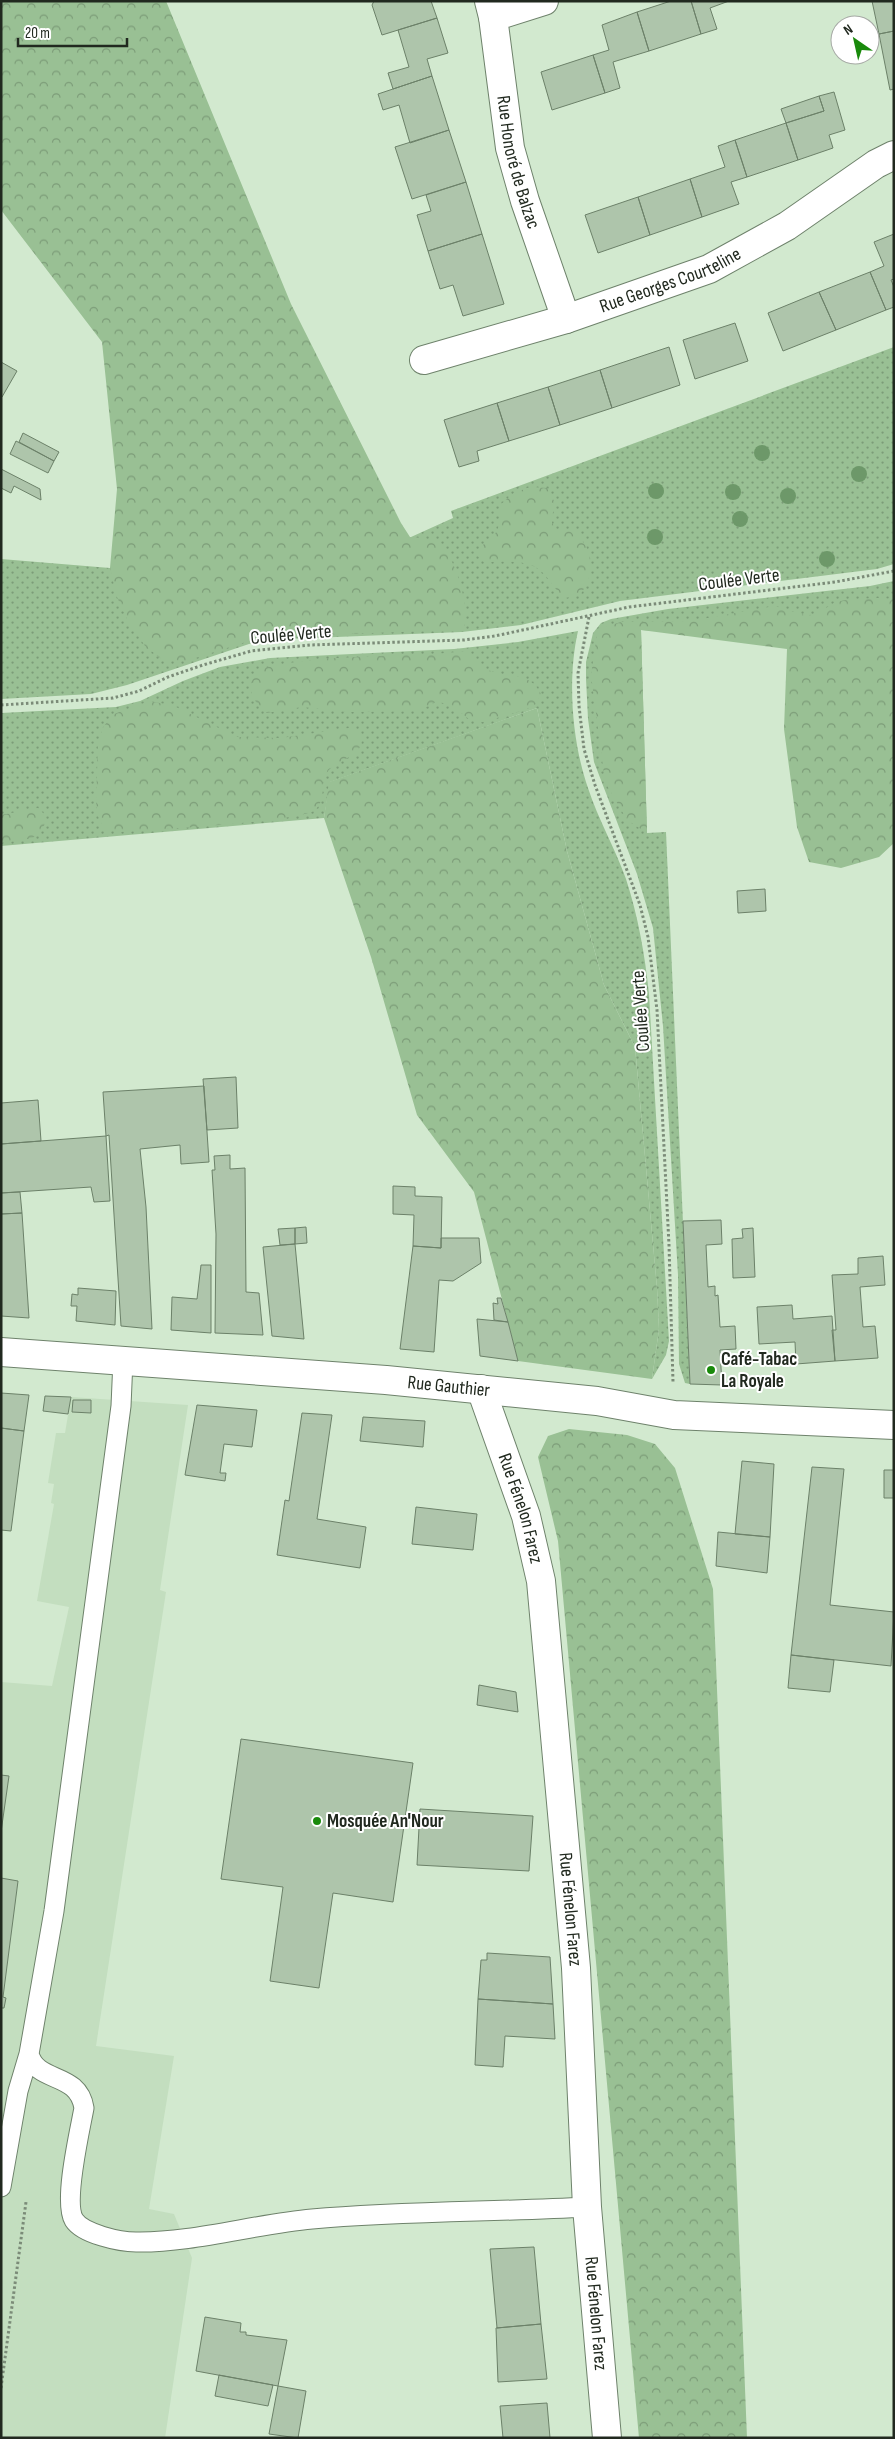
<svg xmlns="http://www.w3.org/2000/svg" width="895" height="2439" viewBox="0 0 895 2439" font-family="'Sofia Sans Condensed',sans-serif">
<defs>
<pattern id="grass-dots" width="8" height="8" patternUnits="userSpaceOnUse" patternTransform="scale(1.25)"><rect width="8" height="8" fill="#99c094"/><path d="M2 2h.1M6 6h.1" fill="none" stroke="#7c9c78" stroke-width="1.8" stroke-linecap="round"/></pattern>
<pattern id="forest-crowns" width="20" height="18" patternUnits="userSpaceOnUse" patternTransform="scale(1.25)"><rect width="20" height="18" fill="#99c094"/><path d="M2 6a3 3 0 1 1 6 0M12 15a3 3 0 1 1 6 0" fill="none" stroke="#7c9c78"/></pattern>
</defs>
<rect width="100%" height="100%" fill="#d2e9cf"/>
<path fill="#c3debf" d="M71,1397L188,1405L160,1590L166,1592L96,2046L174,2056L149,2209L174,2214L192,2258L165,2438H1V1682L52,1686L69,1607L37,1601L54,1504L51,1503L54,1484L48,1483L56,1433H65Z"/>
<path fill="url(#grass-dots)" d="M894,347V564L877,569L620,601L521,625L462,632L286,639L249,644L127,685L91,694L1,699V559L110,568L411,537L453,518L451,511Z
M894,581V646L641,630L647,833L666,832L690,1384L685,1383L679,1364L678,1275L663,1026L653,928L637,874L594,762L588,719L586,679V662L593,633L601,623L611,619L668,609L870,586Z
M578,631C567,679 572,742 588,788C598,819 615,848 626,879C638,916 645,955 649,994L669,1341L666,1355L652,1379L659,1329L657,1288L635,1047L604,985L567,851L537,708L330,782L324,818L1,846V713L116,707L140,701L183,681L220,667L270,658L454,649L518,642Z"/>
<path fill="url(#forest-crowns)" d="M1,1H166L291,304L401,523L410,537C420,538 434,538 441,545C456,560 470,607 464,627L457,630L287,636L249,641L186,661L163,660L145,646L127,619L117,597L110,568L117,489L102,342L1,210Z
M530,487L547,488L554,501L552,523L557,530H573C594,550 597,571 580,595L565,598C554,589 551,581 542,572C528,558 502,562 484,562L478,556L480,547C501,533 499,527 502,503L514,493Z
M878,598L894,599V843L879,857L841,868L809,862L797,827L784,729L787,649L641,630L647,833L630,822L623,813L605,782L591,675L597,634L604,627L621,622L691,621L774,606C786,608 797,615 809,615C820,614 825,608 834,603C846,598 864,599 878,598Z
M467,651C473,657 480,667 488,670C509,679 528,670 541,694L536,704L525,710L483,722L470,720L450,704L436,702L418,711L349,712L302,707L266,713C250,697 248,692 255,670C324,652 396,659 467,651Z
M150,701L174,706L237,737L281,738L349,728L361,732C366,755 346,756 331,768C318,778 328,799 315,810C300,822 148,830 119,832L104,829L97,814L96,800L98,744L103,727L114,714Z
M537,708L567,851L604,985L635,1047L657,1288L659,1329L652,1379L518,1361L474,1192L417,1115L371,957L324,818L329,782Z
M38,808L46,816C44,843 23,839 1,843V815Z
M569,1429L627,1435L655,1444L675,1468L713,1589L747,2438H639L558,1541L538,1457L548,1436Z"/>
<path fill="#aec5ab" stroke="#6c8169" d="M374,1H431L437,18L382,35L372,5Z
M671,1H691L701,34L649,51L637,12Z
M691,1H729L710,8L717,29L701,34Z
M872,1H894V31L879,34Z
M637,12L649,51L613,62L620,88L605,93L593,55L609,50L602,25Z
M437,18L448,53L427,59L432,76L393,89L388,73L409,67L398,30Z
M894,31V89L890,90L879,34Z
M593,55L605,93L552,110L541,72Z
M432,76L449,130L410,143L399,105L383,110L378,94Z
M834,92L845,130L829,135L833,148L798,160L786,123L824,111L819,96Z
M819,96L824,111L786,123L781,109Z
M786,123L798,160L747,177L735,140Z
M449,130L466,182L412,199L395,147Z
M735,140L747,177L731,182L739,204L702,217L690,179L725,167L718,146Z
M690,179L702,217L650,235L638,197Z
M466,182L482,234L428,251L417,215L431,211L426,195Z
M638,197L650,235L598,253L585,215Z
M482,234L504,304L463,316L453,285L440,289L428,251Z
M894,234V279L891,280L894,287V307L886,310L870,272L884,266L874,242Z
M870,272L886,310L836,330L819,292Z
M819,292L836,330L783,351L768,313Z
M735,323L748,361L695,379L683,340Z
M669,347L680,385L612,408L600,370Z
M1,362L17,371L2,397H1Z
M600,370L612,408L560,425L548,387Z
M548,387L560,425L509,441L497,403Z
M497,403L509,441L477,451L479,461L459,467L444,420Z
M23,433L59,452L54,461L19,442Z
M16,441L54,461L48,473L10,454Z
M1,469L40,489L41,500L14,486L11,493L1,488Z
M765,889L766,911L738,913L737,891Z
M236,1077L238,1128L207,1130L203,1079Z
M204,1086L209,1162L181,1164L180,1145L140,1149L146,1207L152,1329L121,1326L109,1135L106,1136L103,1092Z
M38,1100L41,1141L1,1144V1103Z
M106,1136L110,1201L94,1202L91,1187L1,1193V1144Z
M230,1155V1169L245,1168L246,1292L259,1293L263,1335L215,1333L216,1234L212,1170H215L214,1156Z
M393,1186L415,1187V1196L442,1197L441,1248L413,1246L414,1215L393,1214Z
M20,1192L22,1213L1,1214V1193Z
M22,1213L29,1318L1,1316V1214Z
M721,1220L722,1244L706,1245L708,1287L715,1286V1296L718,1295L720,1327L735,1326L736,1349L720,1350L722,1385L690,1384L683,1221Z
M306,1227L307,1243L295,1244V1228Z
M295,1228V1244L280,1245L278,1229Z
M753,1228L755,1277L733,1278L732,1239L743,1238L742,1229Z
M441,1238H479L481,1263L453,1281L439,1280L434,1352L400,1349L413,1246L441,1248Z
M295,1244L304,1339L272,1336L263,1247Z
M883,1256L885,1285L860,1287L863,1327L875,1326L878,1358L835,1361L832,1330H836L832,1275L858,1274V1258Z
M201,1265H211V1333L171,1330L172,1297L197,1299Z
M78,1288L116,1291L115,1325L76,1321L77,1306H71L72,1294L78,1295Z
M497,1298H501L508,1322L494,1320L493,1303L498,1304Z
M792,1305L793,1319L832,1316L835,1361L796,1364L795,1342L759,1344L757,1307Z
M477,1319L508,1322L518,1361L480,1356Z
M1,1393L29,1395L24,1431L1,1428Z
M45,1396L71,1397L68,1414L43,1411Z
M73,1400H91V1413L72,1412Z
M197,1405L257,1410L252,1447L224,1444L220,1473H226L225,1481L185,1475Z
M302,1413L332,1415L317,1519L366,1527L360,1568L277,1555L285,1500L289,1501Z
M363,1417L425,1421L423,1447L360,1441Z
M1,1428L24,1431L11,1531L1,1530Z
M742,1461L774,1464L770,1537L735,1534Z
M812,1467L844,1469L830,1605L894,1612L891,1666L791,1655Z
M884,1470H894V1498H884Z
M416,1507L477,1514L473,1550L412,1544Z
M718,1532L770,1537L767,1573L716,1566Z
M791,1655L834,1660L830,1692L788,1688Z
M479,1685L516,1692L518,1712L477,1705Z
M241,1739L413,1763L393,1902L333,1893L319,1988L270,1981L283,1887L221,1879Z
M1,1775L9,1776L1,1832Z
M420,1809L533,1816L529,1871L417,1865Z
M1,1878L18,1881L3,1997L6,1998L4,2008H1Z
M487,1953L550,1957L553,2004L478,1999L481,1960H487Z
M478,1999L553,2004L555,2039L505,2036L503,2067L475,2065Z
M534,2247L541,2324L497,2328L490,2249Z
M205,2317L241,2323L240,2332H246V2335L287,2340L278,2386L196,2371Z
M541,2324L547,2379L498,2382L496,2328Z
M219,2375L273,2385L268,2406L215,2396Z
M278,2386L306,2391L298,2438L269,2434Z
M547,2403L550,2438H503L500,2406Z"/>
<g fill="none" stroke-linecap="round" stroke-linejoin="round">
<g stroke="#6e826b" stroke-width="21">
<path id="service" d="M29,2054C37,2084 78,2071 84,2108C80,2130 63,2202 74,2220C83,2234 120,2242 136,2242C192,2243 255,2224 312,2219C404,2211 496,2212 587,2207
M1,2187L18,2091L29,2054L54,1911L121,1406L123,1360"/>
</g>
<g stroke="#6e826b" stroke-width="30">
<g id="minor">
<path id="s1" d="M489,1L493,17L510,148L525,201L566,319"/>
<path d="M493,17L544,1"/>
<path id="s2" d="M424,360L566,319L709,269L787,226L876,164L894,155"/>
<path id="s3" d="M1,1352L386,1380L597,1401L674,1415L894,1425"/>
<path id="s4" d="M481,1389L526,1516L541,1581L576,1968L587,2207L607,2438"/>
</g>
</g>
<path stroke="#7b8b78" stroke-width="3" stroke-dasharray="2.5 2.5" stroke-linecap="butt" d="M589,617L578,673L579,706L584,749L595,785L640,905L648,937L657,1010L669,1245L673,1382
M1,705L113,698L139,691L168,677L203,665L251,651L310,645L464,640L495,636L629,607L835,582L894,571
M1,2388L26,2202"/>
<use href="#service" stroke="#fff" stroke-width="19"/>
<use href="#minor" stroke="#fff" stroke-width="28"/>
</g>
<g fill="#6d9869">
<circle cx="762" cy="453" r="8"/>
<circle cx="859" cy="474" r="8"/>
<circle cx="656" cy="491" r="8"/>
<circle cx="733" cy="492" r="8"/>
<circle cx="788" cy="496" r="8"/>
<circle cx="740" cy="519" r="8"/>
<circle cx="655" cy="537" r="8"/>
<circle cx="827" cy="559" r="8"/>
</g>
<g fill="#198a0b" stroke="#fff" stroke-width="2">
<circle cx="711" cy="1370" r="5"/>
<circle cx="317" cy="1821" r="5"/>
</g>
<g text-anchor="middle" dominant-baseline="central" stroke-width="4" stroke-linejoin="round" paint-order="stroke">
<g font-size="19" fill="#21291f" stroke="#fff">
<text stroke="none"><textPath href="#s1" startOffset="164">Rue Honoré de Balzac</textPath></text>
<text stroke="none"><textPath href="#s2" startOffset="259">Rue Georges Courteline</textPath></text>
<text transform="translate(739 580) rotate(-7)">Coulée Verte</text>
<text transform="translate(291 635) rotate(-5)">Coulée Verte</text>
<text transform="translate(641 1011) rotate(-94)">Coulée Verte</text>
<text stroke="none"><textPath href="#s3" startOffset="449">Rue Gauthier</textPath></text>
<text stroke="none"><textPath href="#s4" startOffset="126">Rue Fénelon Farez</textPath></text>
<text stroke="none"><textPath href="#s4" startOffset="531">Rue Fénelon Farez</textPath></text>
<text stroke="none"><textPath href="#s4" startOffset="936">Rue Fénelon Farez</textPath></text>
</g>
<g font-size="19" font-weight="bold" fill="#21291f" stroke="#fff" text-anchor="start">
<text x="721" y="1359">Café-Tabac<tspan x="721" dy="22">La Royale</tspan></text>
<text x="327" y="1821">Mosquée An'Nour</text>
</g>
</g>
<rect width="895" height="2439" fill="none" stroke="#21291f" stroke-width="5"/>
<g transform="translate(855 40) rotate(326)"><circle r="24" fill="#ffffff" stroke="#a6a9a5"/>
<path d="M0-4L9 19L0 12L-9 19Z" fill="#198a0b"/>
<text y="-8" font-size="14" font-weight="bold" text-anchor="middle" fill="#21291f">N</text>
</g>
<path d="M18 38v8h109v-8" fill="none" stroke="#21291f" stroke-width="2.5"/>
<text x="25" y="38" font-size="15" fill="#21291f" stroke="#ffffff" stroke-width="4" paint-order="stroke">20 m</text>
</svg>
